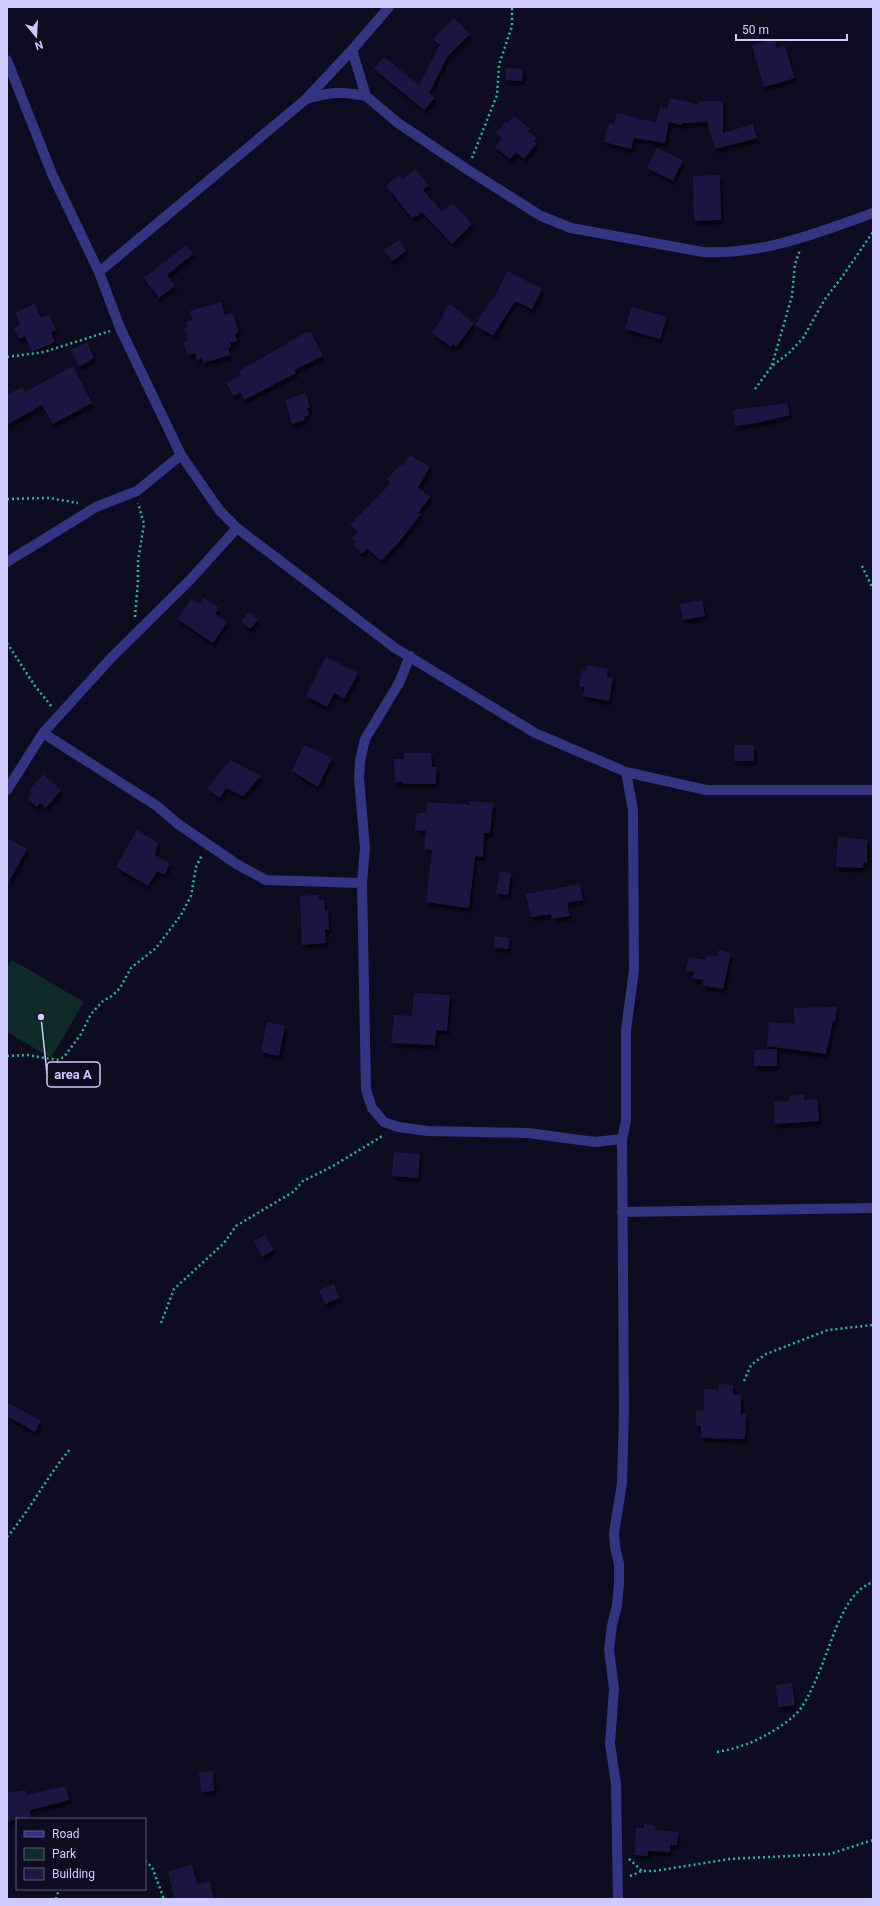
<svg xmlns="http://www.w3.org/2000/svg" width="880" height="1906" viewBox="0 0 880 1906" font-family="Roboto,sans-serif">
<defs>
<filter id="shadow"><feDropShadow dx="2.5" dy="4.5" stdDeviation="1" flood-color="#0009"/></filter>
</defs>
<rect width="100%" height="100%" fill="#0e0c21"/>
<path fill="#0e2b29" d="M12,960L84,1002L51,1058L7,1032V968Z"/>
<path fill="#1e1742" filter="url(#shadow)" d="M454,18L470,34L448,56L429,93L435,98L424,110L374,69L384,57L419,85L440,45L433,39Z
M774,39L777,48L785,46L795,78L764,87L752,45Z
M506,68L523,69L522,81L505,80Z
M670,98L699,105V101H723V133L753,124L757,138L715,149L707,122L682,123L681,125L669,122L665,143L634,138L631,149L604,142L609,123L614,124L617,113L656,123L660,107L667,109Z
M514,116L530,129L528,131L537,138L534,141L537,143L524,159L516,152L510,159L495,147L502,138L496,133L506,121L508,123Z
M657,148L683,160L673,181L647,168Z
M415,169L429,185L423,190L442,212L452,203L472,224L452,244L422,212L416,217L415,215L412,218L386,186L399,175L403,179Z
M720,175L721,220L694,221L693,176Z
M399,240L406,251L392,261L384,250Z
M186,245L193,254L167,275L175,286L159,298L144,278Z
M507,271L542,289L532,309L515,301L493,336L475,325L492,298L494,299Z
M221,302L225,315L233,313L239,332L235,334L237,341L230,343L231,347L228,348L230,355L203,363L202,358L197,360L195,353L188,355L183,342L188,341L184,328L188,327L186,322L193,320L190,311Z
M35,304L41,318L49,315L56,330L51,332L55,342L32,352L25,336L19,339L14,328L20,325L15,313Z
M450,304L474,323L456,347L453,344L451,347L432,333L444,315L442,314Z
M632,307L667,317L660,339L625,329Z
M311,332L323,356L294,370L296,373L244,400L240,392L234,396L226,383L241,375L239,371L305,333Z
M87,342L94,358L79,367L71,350Z
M73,366L92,403L53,424L42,405L7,425V395L22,387L25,392Z
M306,393L310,407L307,408L309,415L304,417L305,420L292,424L285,400Z
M787,403L790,415L758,423L735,426L733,410Z
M410,455L430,467L418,487L430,497L418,513L421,514L399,542L381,561L367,548L362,554L353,545L356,542L352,538L358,532L350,525L391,483L387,479L401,464L403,466Z
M204,598L219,608L215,614L227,622L213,643L177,619L191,599L199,604Z
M702,600L705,616L683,620L680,604Z
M249,612L258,620L250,629L241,621Z
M326,657L358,673L344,699L334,693L327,707L306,696Z
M587,665L608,669L607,676L613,678L609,701L583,696L585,687L579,686L582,670L586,671Z
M304,745L332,758L318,787L292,771Z
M734,745H754V761H734Z
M404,753H431L432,767H436V784H403V782H395L394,759H404Z
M230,760L261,776L243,796L226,788L220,798L207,789Z
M43,774L61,790L46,808L40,803L37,807L27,798L32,793L29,790Z
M470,801L493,803L490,833H484L483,857L475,856L469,908L426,902L432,850L424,849L426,831L415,830L417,813H426L427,802L470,805Z
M137,830L158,843L155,855L170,864L164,875L157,871L148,886L116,867Z
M838,837L867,840V863L864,862L863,868L836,867Z
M7,838L27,849L7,886Z
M500,871L511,873L508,895L496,893Z
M580,884L583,900L567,903L570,916L552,919L551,914L531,917L526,894Z
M318,895V900H324L325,910H328L329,930H325L326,943L302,945L300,896Z
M495,936L510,938L508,949L494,947Z
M719,950L731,953L723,989L702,985L703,980L692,978L694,972L686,971L689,957L705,960L707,955L717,957Z
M414,993L450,995L447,1031L436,1030L435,1045L391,1043L394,1015L412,1016Z
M837,1007L835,1021H833L826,1054L767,1046L769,1022L795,1024L793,1008Z
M267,1022L285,1026L279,1056L261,1052Z
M777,1049V1066H754V1050Z
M804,1095V1100L817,1099L819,1121L775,1124L774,1102L789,1101V1096Z
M394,1152L420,1154L418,1178L392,1176Z
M265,1235L274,1250L262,1257L254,1241Z
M334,1284L340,1298L325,1304L319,1290Z
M719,1384L733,1385V1395H741V1414H746L745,1439L701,1438V1426H696V1410L704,1411V1389L718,1390Z
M7,1402L41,1421L35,1432L7,1416Z
M792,1683L795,1705L778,1707L776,1685Z
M213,1771L214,1791L201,1792L199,1772Z
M66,1786L69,1800L30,1810L31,1817L7,1821V1793L25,1790L26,1795Z
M644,1824L655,1825V1830L678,1832L677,1845H670V1852L648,1851V1856L634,1855L636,1828H644Z
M192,1865L197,1884L210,1881L214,1899H174L168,1871Z"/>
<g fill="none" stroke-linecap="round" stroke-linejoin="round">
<path stroke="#27b7a8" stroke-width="2.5" stroke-dasharray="2 3" stroke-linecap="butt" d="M472,158L497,95L499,65L512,26V7
M7,357L44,352L110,331
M772,365L792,296L795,264L800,250
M755,389L772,366L789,353L803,338L825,299L842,277L873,232
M7,499L49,498L78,503
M862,566L873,589
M135,617L138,581V561L144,524L138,503
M7,643L35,686L52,707
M7,1056L27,1055L57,1060L64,1057L81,1034L91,1014L103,1001L112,996L120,988L131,968L156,948L181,915L191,896L196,867L202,855
M161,1323L174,1289L224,1243L236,1226L293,1192L303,1181L333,1166L384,1135
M744,1381L751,1365L766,1354L828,1330L873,1325
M7,1537C31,1509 47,1476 71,1448
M717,1752C741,1748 760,1740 781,1726C788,1721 795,1716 801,1708C815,1688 827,1651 836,1628C845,1608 853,1590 873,1582
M629,1859L642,1871
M145,1861L152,1867L164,1899
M630,1876L642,1871H654L730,1859L830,1854L873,1840
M56,1899L59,1889"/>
<path stroke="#343582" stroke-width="10" d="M352,50L366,96L398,123L468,170L541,216L571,228L703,252C763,255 817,233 873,213
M7,60L52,174L99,272L120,328L181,455L220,511L237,528L395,648L535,733L626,772L706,790H873
M306,99C331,92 340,91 366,96
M99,272L305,100L352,50L389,7
M7,562L96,507L137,491L181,455
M410,656L399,683L365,739L360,761L359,778L365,848L362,883L366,1090L372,1108L384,1122L398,1127L428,1131L528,1133L595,1142L622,1139
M43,733L157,806L178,824L238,865L266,880L362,883
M7,790L43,733L112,657L190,580L237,528
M622,1212L873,1208
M618,1899L616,1784L610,1744L614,1689L609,1649L612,1625L617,1606L619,1583V1564L615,1547L614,1533L622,1483L624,1411L622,1139L626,1121V1030L634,970L633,810L626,772"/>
</g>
<path fill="none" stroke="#cfcbff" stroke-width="1.5" d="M41 1017L47 1074"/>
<circle fill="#cfcbff" stroke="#0e0c21" stroke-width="1.5" cx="41" cy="1017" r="4"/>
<rect fill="#0e0c21" stroke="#cfcbff" stroke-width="1.5" x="47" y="1062" width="53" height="25" rx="4"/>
<g font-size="13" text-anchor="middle" font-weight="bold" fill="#cfcbff">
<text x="73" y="1079">area A</text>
</g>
<rect width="880" height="1906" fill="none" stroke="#cfcbff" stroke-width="16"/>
<rect x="16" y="1818" width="130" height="72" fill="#0e0c21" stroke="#5b587a"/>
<rect x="24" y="1831" width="20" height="6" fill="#343582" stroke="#5b587a"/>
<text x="52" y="1838" font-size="12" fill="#cfcbff">Road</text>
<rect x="24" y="1848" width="20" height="12" fill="#0e2b29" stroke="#5b587a"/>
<text x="52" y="1858" font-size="12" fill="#cfcbff">Park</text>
<rect x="24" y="1868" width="20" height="12" fill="#1e1742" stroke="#5b587a"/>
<text x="52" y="1878" font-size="12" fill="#cfcbff">Building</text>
<g transform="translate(36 36) rotate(162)" stroke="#0e0c21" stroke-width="3" paint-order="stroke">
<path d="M0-3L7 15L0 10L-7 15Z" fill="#cfcbff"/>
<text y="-6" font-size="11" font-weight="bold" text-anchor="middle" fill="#cfcbff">N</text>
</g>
<path d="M736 34v6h111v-6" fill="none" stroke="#cfcbff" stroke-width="2"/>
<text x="742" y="34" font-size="12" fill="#cfcbff" stroke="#0e0c21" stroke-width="3" paint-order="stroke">50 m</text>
</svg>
